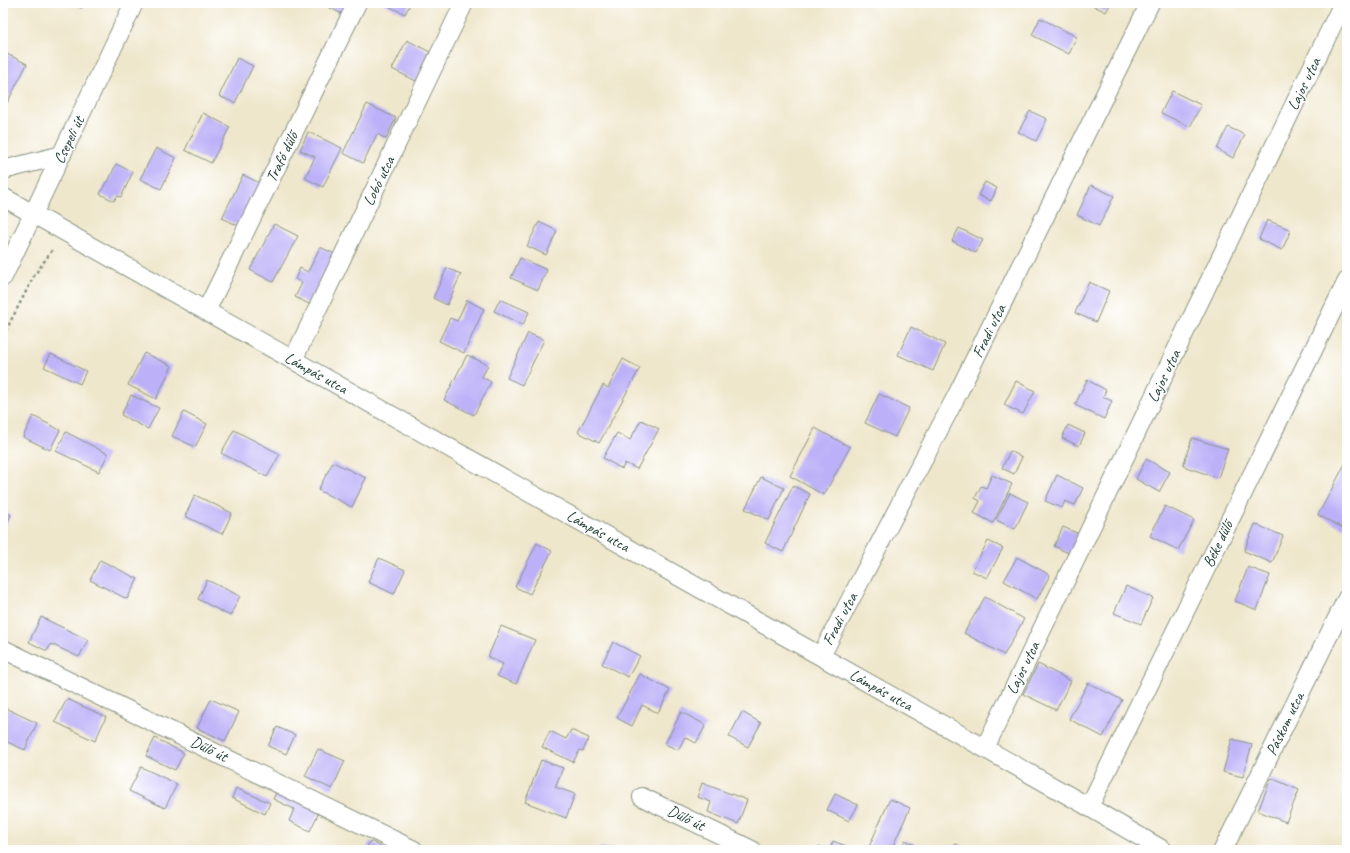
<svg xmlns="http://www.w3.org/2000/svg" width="1350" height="853" viewBox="0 0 1350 853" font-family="Caveat,sans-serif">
<rect width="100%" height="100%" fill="#fff"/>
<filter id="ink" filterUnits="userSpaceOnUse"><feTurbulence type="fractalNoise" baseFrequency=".025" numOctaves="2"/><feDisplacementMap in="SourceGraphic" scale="8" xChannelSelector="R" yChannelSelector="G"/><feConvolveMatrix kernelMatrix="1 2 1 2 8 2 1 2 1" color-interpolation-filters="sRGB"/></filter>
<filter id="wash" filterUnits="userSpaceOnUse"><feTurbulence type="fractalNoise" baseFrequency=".012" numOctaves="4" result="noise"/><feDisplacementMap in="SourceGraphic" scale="16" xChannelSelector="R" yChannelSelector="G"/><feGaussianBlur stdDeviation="0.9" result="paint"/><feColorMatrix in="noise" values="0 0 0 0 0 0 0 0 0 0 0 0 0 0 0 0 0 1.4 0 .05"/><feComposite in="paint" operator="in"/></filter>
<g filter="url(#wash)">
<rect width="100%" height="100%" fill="#efe7cc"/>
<g id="blocks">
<path fill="#bcb0f8" d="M72,3H84L82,8Z
M330,3H349L344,15L328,7Z
M382,3H411L405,14Z
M1091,3H1111L1106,12L1090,4Z
M1040,18L1077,37L1069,54L1032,35Z
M407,40L430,52L416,81L392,69Z
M3,52L27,64L3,111Z
M237,58L253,66L235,103L219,96Z
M1172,91L1201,105L1190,127L1161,113Z
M367,104L396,118L386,139L377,134L363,163L343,153Z
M1030,111L1047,119L1036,141L1018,132Z
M203,113L230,127L211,163L185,150Z
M1228,127L1245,135L1233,158L1217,149Z
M308,132L342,148L323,187L305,178L315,157L300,150Z
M156,148L176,158L161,189L140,179Z
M116,164L133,172L121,197L117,196L114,201L100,194L106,182H108Z
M243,175L264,185L243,228L222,218Z
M985,182L997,188L991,201L978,195Z
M1091,185L1114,196L1099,226L1077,215Z
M1267,220L1291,230L1282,250L1259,239Z
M539,222L557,231L546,255L527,246Z
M274,224L298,236L273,282L250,270Z
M959,228L983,240L976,253L952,241Z
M320,247L337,255L313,306L295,297L302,283L295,279L300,268L308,272Z
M520,258L547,270L538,290L511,278Z
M447,268L461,274L447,305L433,298Z
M1089,282L1109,291L1096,322L1075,313Z
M500,299L529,312L523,325L494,311Z
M467,300L484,309L464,353L439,341L450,318L457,321Z
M911,327L945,344L933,371L898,355Z
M528,333L544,340L522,385L507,378Z
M144,353L172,366L156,399L128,385Z
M51,354L86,371L80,384L44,367Z
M467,355L488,365L482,377L491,382L474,415L444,400Z
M623,359L640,368L599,443L578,432L603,385L608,388Z
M1087,380L1106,390L1103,397L1112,401L1104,419L1075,405Z
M1016,381L1035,391L1023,414L1004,405Z
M879,394L909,408L895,437L865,423Z
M131,395L159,408L148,429L121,415Z
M184,412L207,424L195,447L172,436Z
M33,416L60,430L50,450L23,437Z
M641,420L659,429L637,469L625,463L622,469L603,458L617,433L630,440Z
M1068,425L1085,433L1079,446L1062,438Z
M815,428L850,447L824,495L790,476Z
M234,430L280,454L267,477L221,453Z
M66,432L108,454L99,472L56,451Z
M1192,438L1228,449L1218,478L1183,466Z
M1010,451L1022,457L1014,474L1002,468Z
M1146,459L1170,472L1159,492L1136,479Z
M333,462L366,478L352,507L318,490Z
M1345,464L1347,465V525L1345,529L1318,515Z
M992,475L1012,484L993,523L974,513L980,501L975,498L981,486L986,488Z
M1057,475L1083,488L1075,505L1065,501L1062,508L1045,501Z
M761,477L784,488L769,520L745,509Z
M793,486L810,494L783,552L765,543Z
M1010,493L1028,502L1015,529L996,520Z
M195,495L232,513L222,534L185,516Z
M1165,506L1194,520L1178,550L1150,536Z
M3,511L11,515L3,532Z
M1255,524L1283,536L1272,563L1244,551Z
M1063,527L1079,534L1070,554L1054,546Z
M988,541L1003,548L987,578L972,571Z
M537,543L552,551L530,594L515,587Z
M1017,557L1050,575L1037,599L1004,581Z
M379,558L405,570L394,594L368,582Z
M100,560L138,579L127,599L90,580Z
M1248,567L1270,575L1257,610L1235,601Z
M207,580L240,596L230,616L198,599Z
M1126,586L1153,598L1141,624L1114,613Z
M985,597L1024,619L1004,655L964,633Z
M41,617L88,640L79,657L51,644L47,651L29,642Z
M501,626L535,640L516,684L497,676L503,664L488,657Z
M613,642L640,656L628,677L602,664Z
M1038,664L1071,681L1056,710L1023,694Z
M640,674L670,690L658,713L642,705L632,726L617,718Z
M1088,683L1122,700L1103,737L1069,719Z
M67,699L106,717L95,741L55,722Z
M211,699L239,712L225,741L197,728Z
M3,707L37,723L25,750L3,740Z
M681,712L706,725L696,743L685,737L678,750L665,744Z
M742,712L761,723L748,747L729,737Z
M277,727L295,735L286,754L268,746Z
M571,730L589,738L583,751L580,750L573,762L542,747L550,731L566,739Z
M155,738L184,753L175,770L146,756Z
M1232,739L1252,744L1243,777L1223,772Z
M318,749L345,761L332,789L305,776Z
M541,760L563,768L555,787L575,794L566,818L525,802Z
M141,767L177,784L165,808L129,791Z
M1271,778L1299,790L1286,822L1258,811Z
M702,783L747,800L738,824L708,812L711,802L697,797Z
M236,788L270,803L265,814L232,798Z
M278,789L321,808L310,831L289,821L294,809L273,799Z
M835,794L858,805L849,821L827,810Z
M890,799L910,808L891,850H871L868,849Z
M905,840L926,850H901Z
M370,841L388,850H366Z
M833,841L857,850H817L819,846L830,850Z
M956,844L968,850H953Z
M600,847L613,849V850H599Z"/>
</g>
</g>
<g filter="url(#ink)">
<use href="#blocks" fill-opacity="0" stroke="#879280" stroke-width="1"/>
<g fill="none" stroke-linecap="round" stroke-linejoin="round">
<g stroke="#879280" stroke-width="20">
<path id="minor" d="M3,170L62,155
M3,197L1089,807L1163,850
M3,277L134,3
M206,311L357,3
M293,360L464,3
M3,649L414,850
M821,656L959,391L1150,3
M985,748L1343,3
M642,797L752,850
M1089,807L1347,281
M1223,850L1347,598"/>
</g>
<path stroke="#879280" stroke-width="2.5" stroke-dasharray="3 3" stroke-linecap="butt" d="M3,336L34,276L53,249"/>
<use href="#minor" stroke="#fff" stroke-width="18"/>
</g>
</g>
<g text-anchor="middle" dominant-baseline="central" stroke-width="3" stroke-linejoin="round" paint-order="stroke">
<g font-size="16" fill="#1f3d34" stroke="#fff">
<text transform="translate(1304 84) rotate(-64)">Lajos utca</text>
<text transform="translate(69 140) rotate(-64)">Csepeli út</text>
<text transform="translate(282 157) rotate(-64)">Trafó dűlő</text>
<text transform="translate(379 181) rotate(-64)">Lobó utca</text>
<text transform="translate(989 331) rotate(-64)">Fradi utca</text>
<text transform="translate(316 373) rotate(29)">Lámpás utca</text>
<text transform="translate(1164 376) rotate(-64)">Lajos utca</text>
<text transform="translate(598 531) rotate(29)">Lámpás utca</text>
<text transform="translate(1218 544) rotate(-64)">Béke dűlő</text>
<text transform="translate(840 619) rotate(-62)">Fradi utca</text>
<text transform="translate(1023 668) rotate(-64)">Lajos utca</text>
<text transform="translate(881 690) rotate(29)">Lámpás utca</text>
<text transform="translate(1285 724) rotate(-64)">Páskom utca</text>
<text transform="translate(209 749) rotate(26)">Dűlő út</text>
<text transform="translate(686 818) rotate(26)">Dűlő út</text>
</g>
</g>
<rect width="1350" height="853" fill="none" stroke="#fff" stroke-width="16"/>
</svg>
